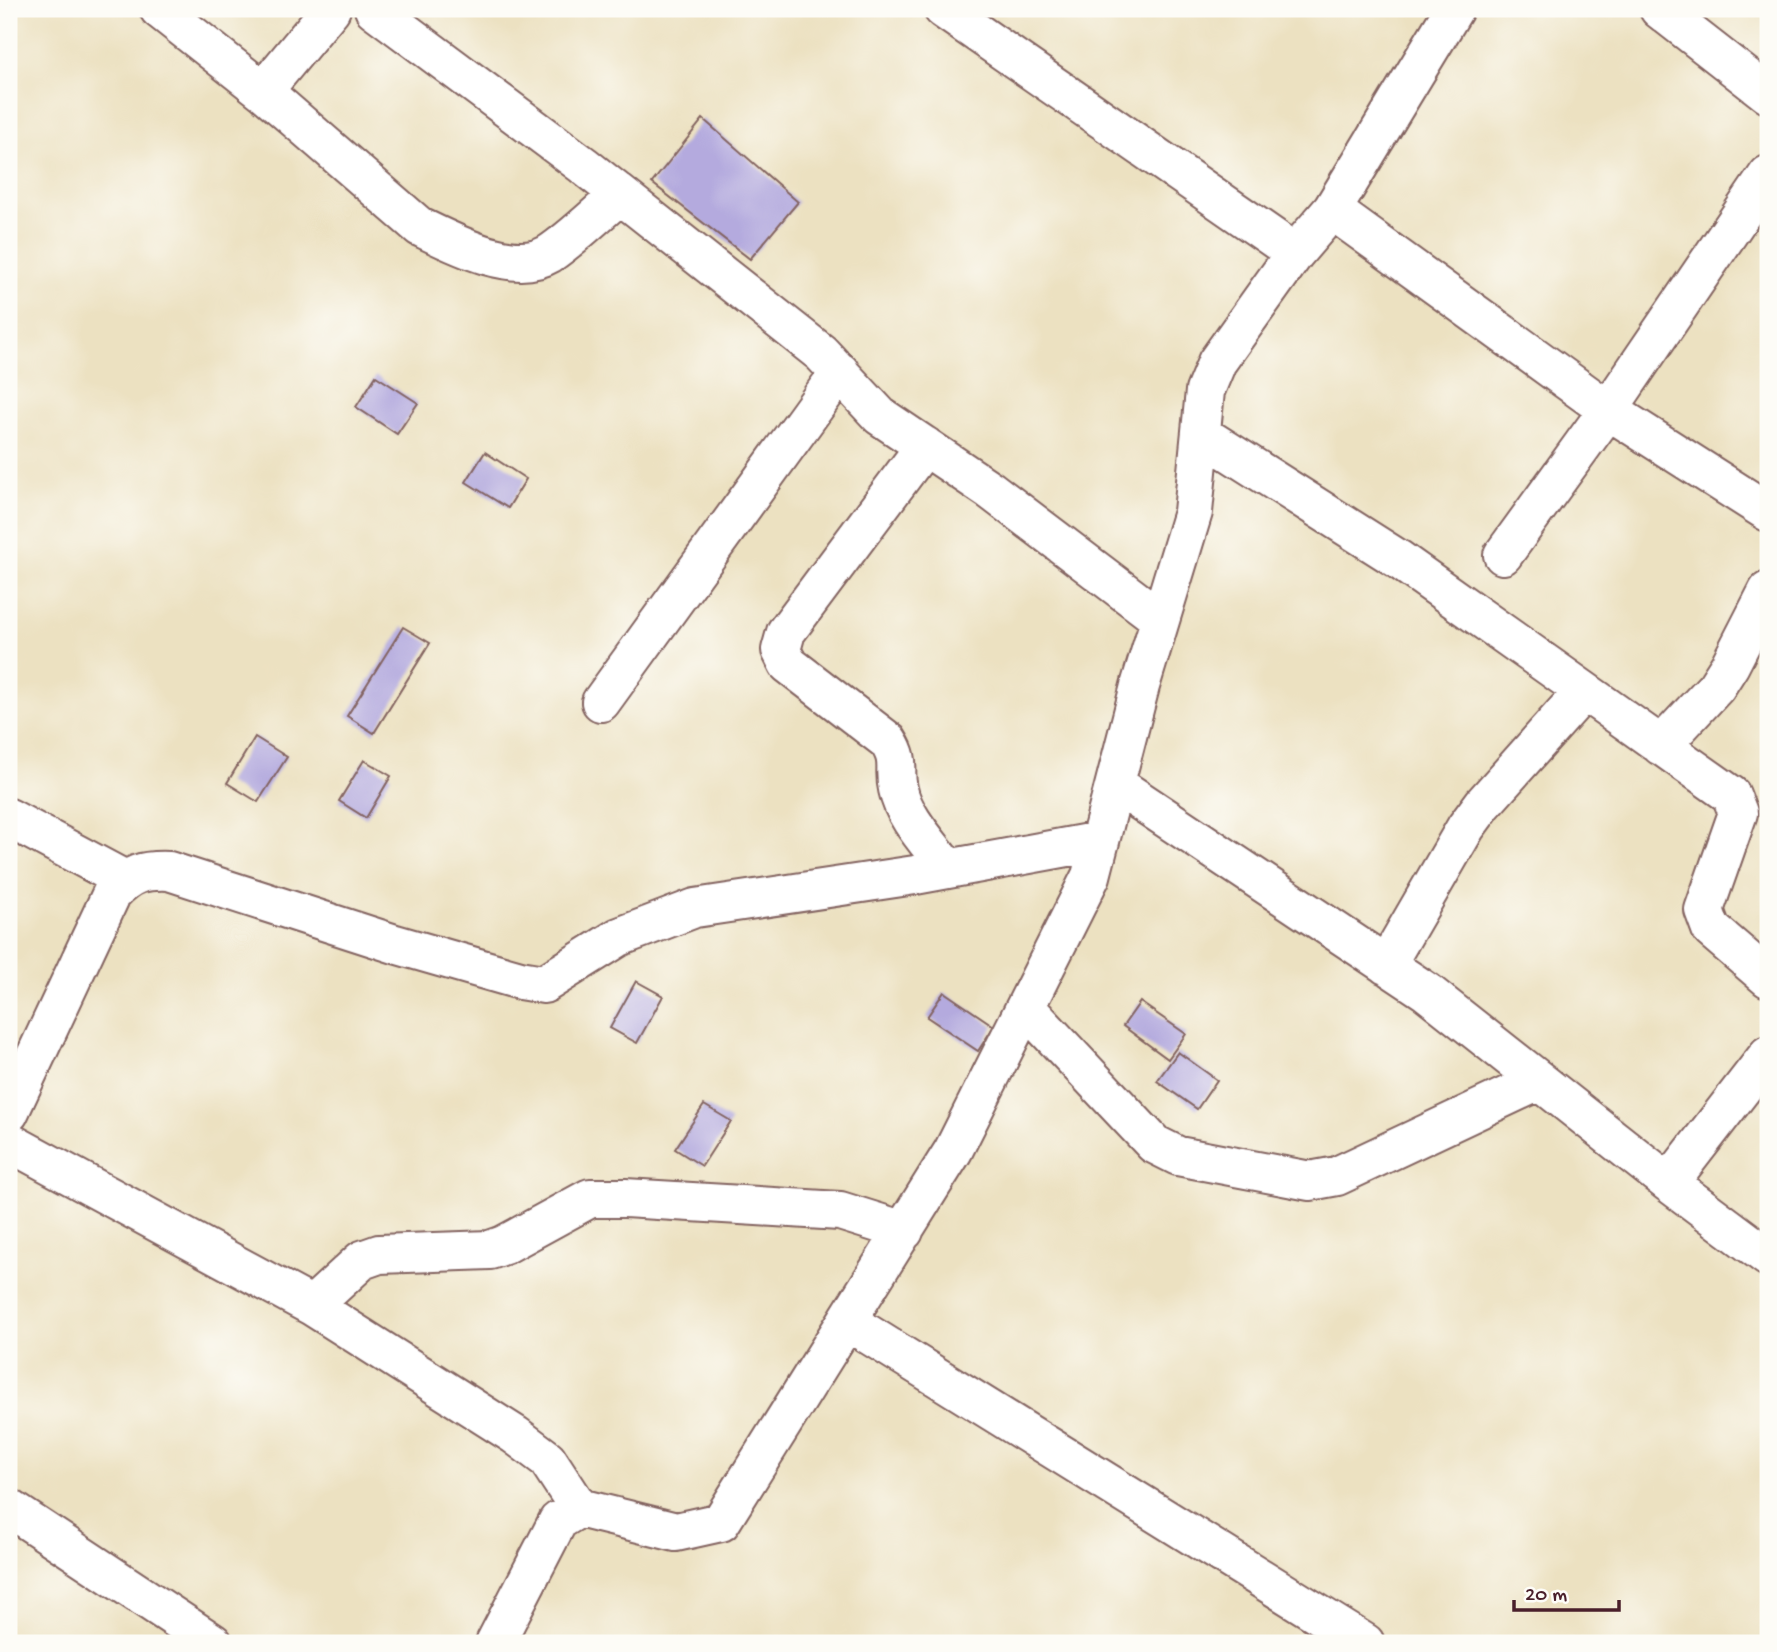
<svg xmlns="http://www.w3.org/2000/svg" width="1777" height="1652" viewBox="0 0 1777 1652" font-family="'Gochi Hand',sans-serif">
<rect width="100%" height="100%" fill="#fdfcf7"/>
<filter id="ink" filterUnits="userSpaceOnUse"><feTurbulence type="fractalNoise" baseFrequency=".0143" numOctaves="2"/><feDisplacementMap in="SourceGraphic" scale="14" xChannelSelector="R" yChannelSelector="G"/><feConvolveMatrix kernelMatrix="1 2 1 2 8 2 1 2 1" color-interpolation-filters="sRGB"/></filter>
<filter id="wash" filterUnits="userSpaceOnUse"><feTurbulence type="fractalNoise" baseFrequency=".00686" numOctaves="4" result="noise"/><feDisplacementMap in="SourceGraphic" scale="28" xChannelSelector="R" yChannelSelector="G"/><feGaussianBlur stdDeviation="1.57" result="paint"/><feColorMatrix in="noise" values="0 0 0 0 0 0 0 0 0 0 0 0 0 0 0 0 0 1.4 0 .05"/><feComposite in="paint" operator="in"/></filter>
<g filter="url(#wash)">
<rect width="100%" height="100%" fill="#ece1c1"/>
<g id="blocks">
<path fill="#b4aade" d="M703,119L798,202L750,259L652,183Z
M376,376L418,403L397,434L356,407Z
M485,452L526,479L508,508L466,482Z
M403,627L430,643L374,733L347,716Z
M255,737L287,757L258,802L227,783Z
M364,760L391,776L366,818L339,801Z
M636,981L663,996L637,1043L610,1028Z
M944,992L994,1026L978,1051L927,1017Z
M1140,1002L1186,1034L1168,1059L1123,1026Z
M1178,1052L1217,1080L1197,1109L1157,1081Z
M704,1105L731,1121L702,1166L675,1149Z"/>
</g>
</g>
<g filter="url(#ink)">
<use href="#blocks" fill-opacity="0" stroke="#836360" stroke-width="2"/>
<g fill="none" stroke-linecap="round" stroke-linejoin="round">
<g stroke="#836360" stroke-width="42">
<path id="minor" d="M159,9L263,91L420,227C453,243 514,275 549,254C572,239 598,213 620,195
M374,9L583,165L821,353L880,416L990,490L1160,619
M943,9L1295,253
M1659,9L1768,94
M263,91L331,9
M1332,210L1608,410L1768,512
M1201,434L1398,559L1731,795L1738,813L1704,910L1711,929L1768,978
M925,446L786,632L781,650L788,664L888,741C902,763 893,768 898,789C904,819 931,845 948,869
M1503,555L1608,410L1768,175
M601,702L840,372
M1661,746L1716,687L1730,665L1768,591
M1115,784L1427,992L1669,1183L1768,1257
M9,818L125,880
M1386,965L1466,827L1483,804L1584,691
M1026,1008L1154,1144L1178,1156L1289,1177L1310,1181L1337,1176L1539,1081
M9,1113L112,893C131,873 143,870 169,871L395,944L520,980L544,984L619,937L695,908L915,875L1100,841
M9,1142L312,1306L515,1435L547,1459L579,1508L676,1532L721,1522L953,1151L1091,876L1140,686L1193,512L1205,391L1217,362L1295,253L1332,210L1454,9
M1669,1183L1768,1055
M312,1306L362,1260L379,1254L490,1250L504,1245L590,1198H625L840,1211L904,1231
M847,1321L1365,1643
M9,1508L213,1643
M495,1643L558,1521L579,1508"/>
</g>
<use href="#minor" stroke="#fff" stroke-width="38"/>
</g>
</g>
<rect width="1777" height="1652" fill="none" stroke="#fdfcf7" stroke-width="35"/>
<path d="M1514 1600v10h105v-10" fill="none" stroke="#4a1f2b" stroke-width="3.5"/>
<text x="1525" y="1600" font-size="21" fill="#4a1f2b" stroke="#fdfcf7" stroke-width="5" paint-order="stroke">20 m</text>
</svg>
